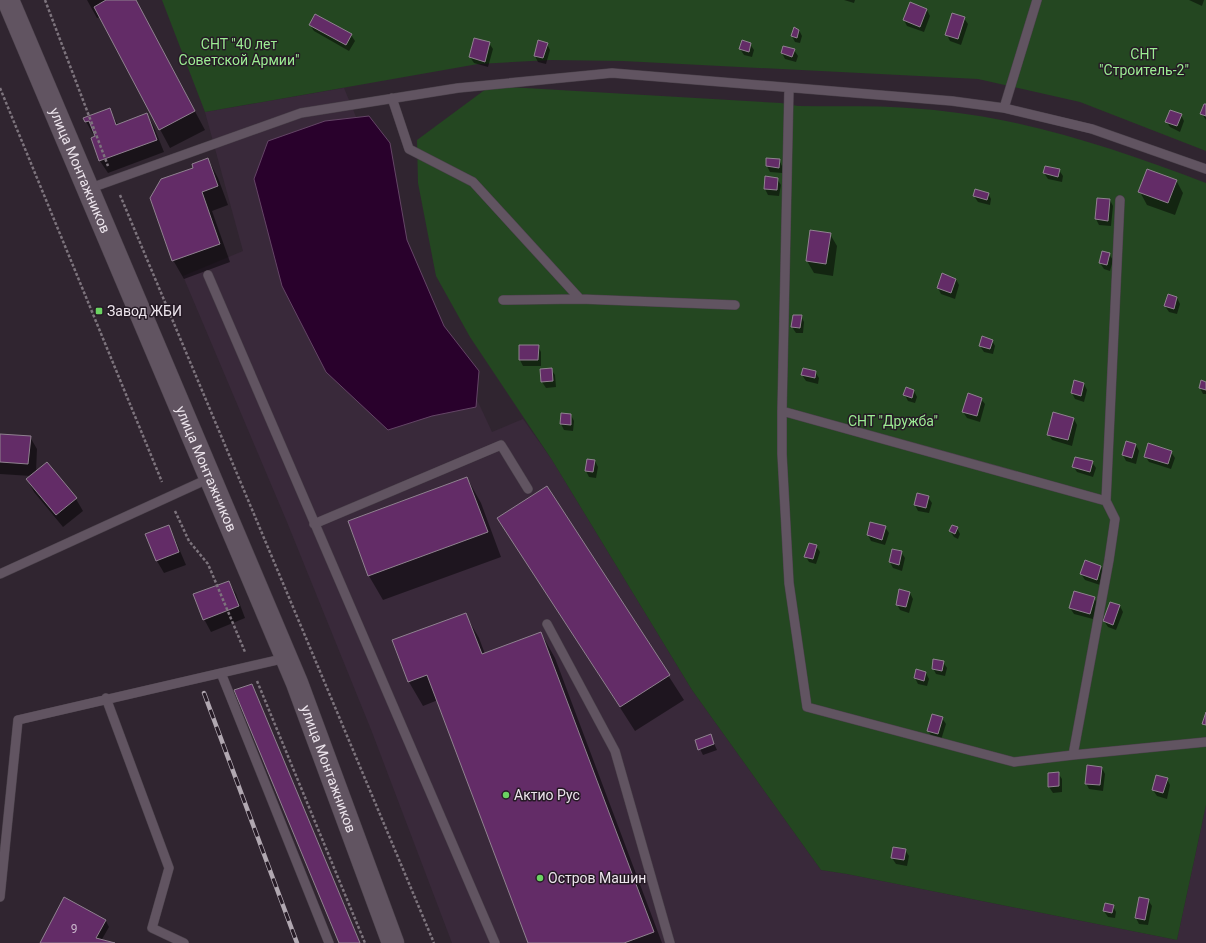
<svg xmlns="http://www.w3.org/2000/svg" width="1206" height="943" viewBox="0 0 1206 943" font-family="Roboto,sans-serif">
<rect width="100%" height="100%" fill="#302530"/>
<path fill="#39293a" d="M344,88L448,337L492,432L523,419L552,460L692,690L821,870L847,874L1177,940L1206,805V943H452L372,732L287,522L183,276L243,251L205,112Z"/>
<path fill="#244721" d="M162,0H1206V151L1080,102L978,79L623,61L550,60L478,64L205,112Z
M490,86L781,103L798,106C839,107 881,105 922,109C1023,117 1113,148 1206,183V712L1202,723L1206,725V805L1177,940L847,874L821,870L692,690L552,460L470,337L436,276L418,183L417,140Z"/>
<path fill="#29012c" stroke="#644566" d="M369,116L390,143L407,240L444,326L479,371L476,407L432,416L388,430L326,372L282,286L254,179L268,141L325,121Z"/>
<path fill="#0007" d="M87,0H135L205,130L170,148L100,17L97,18Z
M844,0H855L854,3Z
M1189,0H1204L1202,6Z
M910,4L927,10L930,16L924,32L907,26L904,20Z
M316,15L351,35L355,41L349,51L314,31L310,25Z
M964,18L968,24L961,45L950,41L947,35Z
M799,30L802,36L800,43L795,42L792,36Z
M489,43L493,49L488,67L474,63L470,57Z
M547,44L550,50L546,64L538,62L535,56Z
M750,44L754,50L752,57L744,55L740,49Z
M794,50L798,56L796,62L785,59L782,53Z
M1206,105V120L1202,114Z
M109,109L118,125L147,114L154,127L164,152L108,173L100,161L92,138L96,137L95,134H93L84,118Z
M1181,115L1184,121L1180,132L1170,127L1166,121Z
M208,159L218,178L228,205L212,211L230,262L184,279L173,260L195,169Z
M767,159L779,160L782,166V173L770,172L767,166Z
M1059,170L1063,176L1062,182L1048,179L1044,173Z
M777,179L781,185L779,196L768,195L765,189Z
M1176,180L1183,193L1175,215L1147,205L1140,192Z
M988,193L991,199L990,205L978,202L974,196Z
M1110,200L1113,206L1111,226L1099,225L1096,219Z
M830,234L837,246L833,276L814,273L807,261Z
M1103,252L1109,254L1113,260L1110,271L1104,269L1100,263Z
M956,279L959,285L955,299L941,294L938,288Z
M1168,296L1177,298L1180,304L1177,314L1169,312L1165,306Z
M801,316L804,322L803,333H796L792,327Z
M992,340L995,346L993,354L984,352L980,346Z
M520,346H538L541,352V366H523L520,360Z
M551,369L555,375L556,387L546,388L542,382L541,370Z
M815,372L819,378L818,384L806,381L802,375Z
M1074,382L1084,384L1087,390L1084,402L1075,399L1072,393Z
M1206,383V394H1203L1200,388Z
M914,391L917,397L915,403L908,401L905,395Z
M981,399L985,404L980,422L967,418L963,412Z
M562,414L571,415L574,421L573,431L564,430L561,424Z
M1074,419L1077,425L1072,446L1052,440L1048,434Z
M0,435L30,437L37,449L36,472L76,499L83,511L63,527L34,492L27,479L31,476L0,474Z
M1136,445L1139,451L1136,464L1126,461L1123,455Z
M1171,452L1175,458L1171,469L1149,462L1145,456Z
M595,461L598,467L596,478L589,477L586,471Z
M1092,462L1096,468L1093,477L1077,472L1073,466Z
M467,478L481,503L501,557L383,600L369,576L350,521Z
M547,487L684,700L635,731L499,519Z
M928,497L932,503L929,513L918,511L915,505Z
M168,526L175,539L186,565L164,573L157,561L147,534Z
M885,527L889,533L885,545L871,541L868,535Z
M957,528L960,534L958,539L954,537L950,531Z
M816,546L820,552L816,564L809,562L806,557Z
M893,550L901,552L905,558L902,571L893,568L890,562Z
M1085,562L1101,567L1104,573L1100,585L1085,580L1081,574Z
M229,582L236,594L245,618L211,632L204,619Z
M910,593L913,599L909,613L900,610L897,604Z
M1094,598L1098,604L1093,619L1074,614L1070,608Z
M1120,606L1123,612L1116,630L1108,627L1104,621Z
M465,614L479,638L485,654L541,633L555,658L662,943H529L438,700L423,706L409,682Z
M943,662L947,668L945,676L936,674L933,668Z
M926,673L929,679L927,686L918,684L915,678Z
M252,685L255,691L360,943H340Z
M942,718L946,724L941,740L932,737L928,731Z
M710,735L717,750L703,755L696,741Z
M1102,768L1105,774L1103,791L1089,789L1086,783Z
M1058,773L1062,779V792L1053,793L1049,787Z
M1167,779L1170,785L1167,799L1157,796L1153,790Z
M894,848L905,850L909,856L907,866L896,864L892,858Z
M64,899L106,921L109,927L101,941L111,943H41Z
M1148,900L1152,906L1148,925L1139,924L1136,918Z
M1113,906L1116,912L1115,918L1108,917L1104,911Z"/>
<path fill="#632c67" stroke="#908290" d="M106,0H136L195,111L159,130L94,7Z
M910,2L927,9L920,27L903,20Z
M952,13L965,17L958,39L945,35Z
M315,14L352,34L346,45L309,25Z
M794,27L799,30L797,38L791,36Z
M474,38L490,42L485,62L469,57Z
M538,40L548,43L543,58L534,56Z
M742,40L751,43L749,52L739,49Z
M783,46L795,49L792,57L781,53Z
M1204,104H1206V116L1200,114Z
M110,108L116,125L147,113L157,140L99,161L91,138L95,136L89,121L85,122L83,118Z
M1170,110L1182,114L1177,126L1165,122Z
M208,158L218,186L202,192L220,244L172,261L150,198L161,179L193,168L192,164Z
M766,158L780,159L779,168L766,166Z
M1045,166L1060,169L1058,177L1043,173Z
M1147,169L1177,180L1168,203L1138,192Z
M765,176L778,178L777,190L764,189Z
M975,189L989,193L987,200L973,196Z
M1097,198L1110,199L1108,221L1095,219Z
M810,230L831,233L826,264L806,261Z
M1102,251L1110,253L1107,265L1099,263Z
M942,273L956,279L951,293L937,288Z
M1168,294L1177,297L1174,309L1164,306Z
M793,315H802L800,328L791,327Z
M982,336L993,340L990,349L979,346Z
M519,345H539L538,360H519Z
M552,368L553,381L541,382L540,369Z
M803,368L816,371L815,378L801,375Z
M1074,380L1084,383L1081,396L1071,393Z
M1201,380L1206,382V390L1199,388Z
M906,387L914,390L912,398L903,395Z
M968,393L982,398L977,416L962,412Z
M1053,412L1074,418L1068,440L1047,435Z
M561,413L571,414V425L560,424Z
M0,434L31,436L28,464L0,462Z
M1126,441L1136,444L1132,458L1122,455Z
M1148,443L1172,451L1168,464L1144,457Z
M1075,457L1093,461L1090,472L1072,467Z
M587,459L595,460L593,472L585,471Z
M47,462L77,498L56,515L26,479Z
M467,477L488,532L368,576L348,521Z
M547,486L670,675L620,707L497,518Z
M917,493L929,496L926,508L914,505Z
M870,522L886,526L882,540L867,535Z
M169,525L179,552L156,561L145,534Z
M952,525L958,527L955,534L949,531Z
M809,543L817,545L813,559L804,557Z
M892,549L902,551L899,565L889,562Z
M1085,560L1101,566L1097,580L1080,574Z
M229,581L239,606L203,620L193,594Z
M899,589L910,592L906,607L896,605Z
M1074,591L1095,597L1090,614L1069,608Z
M1110,602L1120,605L1113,625L1103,621Z
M466,613L482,654L541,632L654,932L624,943H528L427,675L408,682L392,640Z
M933,659L944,661L942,671L932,669Z
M916,669L926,672L924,681L914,678Z
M252,684L360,943H339L234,690Z
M1206,712V725L1202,724Z
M932,714L943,717L938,734L927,731Z
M711,734L714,744L698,750L695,740Z
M1087,765L1102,767L1100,785L1085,784Z
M1059,772V786L1048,787V773Z
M1156,775L1168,778L1163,793L1152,790Z
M893,847L906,849L904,860L891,858Z
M64,897L106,920L96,938L115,943H40Z
M1139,897L1149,899L1145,920L1135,918Z
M1105,903L1114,905L1112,913L1103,911Z"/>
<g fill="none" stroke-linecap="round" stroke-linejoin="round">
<g stroke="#4b424b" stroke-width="10">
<path id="service" d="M789,88L782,411L1106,501L1120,200
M392,98L409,149L473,182L580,299
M1004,108L1037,0
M88,189L301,113L458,88L612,73L952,101L1004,108L1092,129L1206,169
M208,275L495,943
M503,300L580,299L735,305
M782,411V454L789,583L807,707L1014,762L1073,755
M1106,501L1115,519L1109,560L1073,755L1206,742
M314,524L501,445L528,489
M0,574L210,478
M547,624L615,751L670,943
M286,658L221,673L329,943
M106,698L169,868L152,928L184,943
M0,897L18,720L221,673"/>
</g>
<g stroke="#4b424b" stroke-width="23">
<g id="secondary">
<path id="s1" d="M8,0L297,683L393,943"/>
</g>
</g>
<path stroke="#7d747d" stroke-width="2.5" stroke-dasharray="3 2" stroke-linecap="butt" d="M45,0L108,166
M0,88L162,482
M120,195L434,943
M175,511L189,541L208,564L245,652
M257,681L365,943"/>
<use href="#service" stroke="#615461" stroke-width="9"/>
<use href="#secondary" stroke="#615461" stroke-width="22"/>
<g stroke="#b1a8b1" stroke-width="4.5">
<path id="rail" d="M204,693L297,943"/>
</g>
<use href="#rail" stroke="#261b26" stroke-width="3" stroke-dasharray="9" stroke-linecap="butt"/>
</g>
<g fill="#6bd362" stroke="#261b26" stroke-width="1.5">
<rect x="95" y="307" width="8" height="8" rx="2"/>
<circle cx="506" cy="795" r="4"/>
<circle cx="540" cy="878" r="4"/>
</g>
<g text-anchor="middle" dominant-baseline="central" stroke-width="3" stroke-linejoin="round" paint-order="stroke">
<g font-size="12" fill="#cab7cc">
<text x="74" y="929">9</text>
</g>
<g font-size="14" fill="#9ced93" stroke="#261b26">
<text x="239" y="44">СНТ "40 лет<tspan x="239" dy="16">Советской Армии"</tspan></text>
<text x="1144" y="54">СНТ<tspan x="1144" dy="16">"Строитель-2"</tspan></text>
<text x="893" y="421">СНТ "Дружба"</text>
</g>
<g font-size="14" fill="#ede5ed" stroke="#261b26">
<text stroke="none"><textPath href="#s1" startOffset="185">улица Монтажников</textPath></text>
<text stroke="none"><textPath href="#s1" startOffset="509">улица Монтажников</textPath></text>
<text stroke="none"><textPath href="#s1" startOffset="833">улица Монтажников</textPath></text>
</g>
<g font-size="14" fill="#ede5ed" stroke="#261b26" text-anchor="start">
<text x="107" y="311">Завод ЖБИ</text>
<text x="514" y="795">Актио Рус</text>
<text x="548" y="878">Остров Машин</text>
</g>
</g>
</svg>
